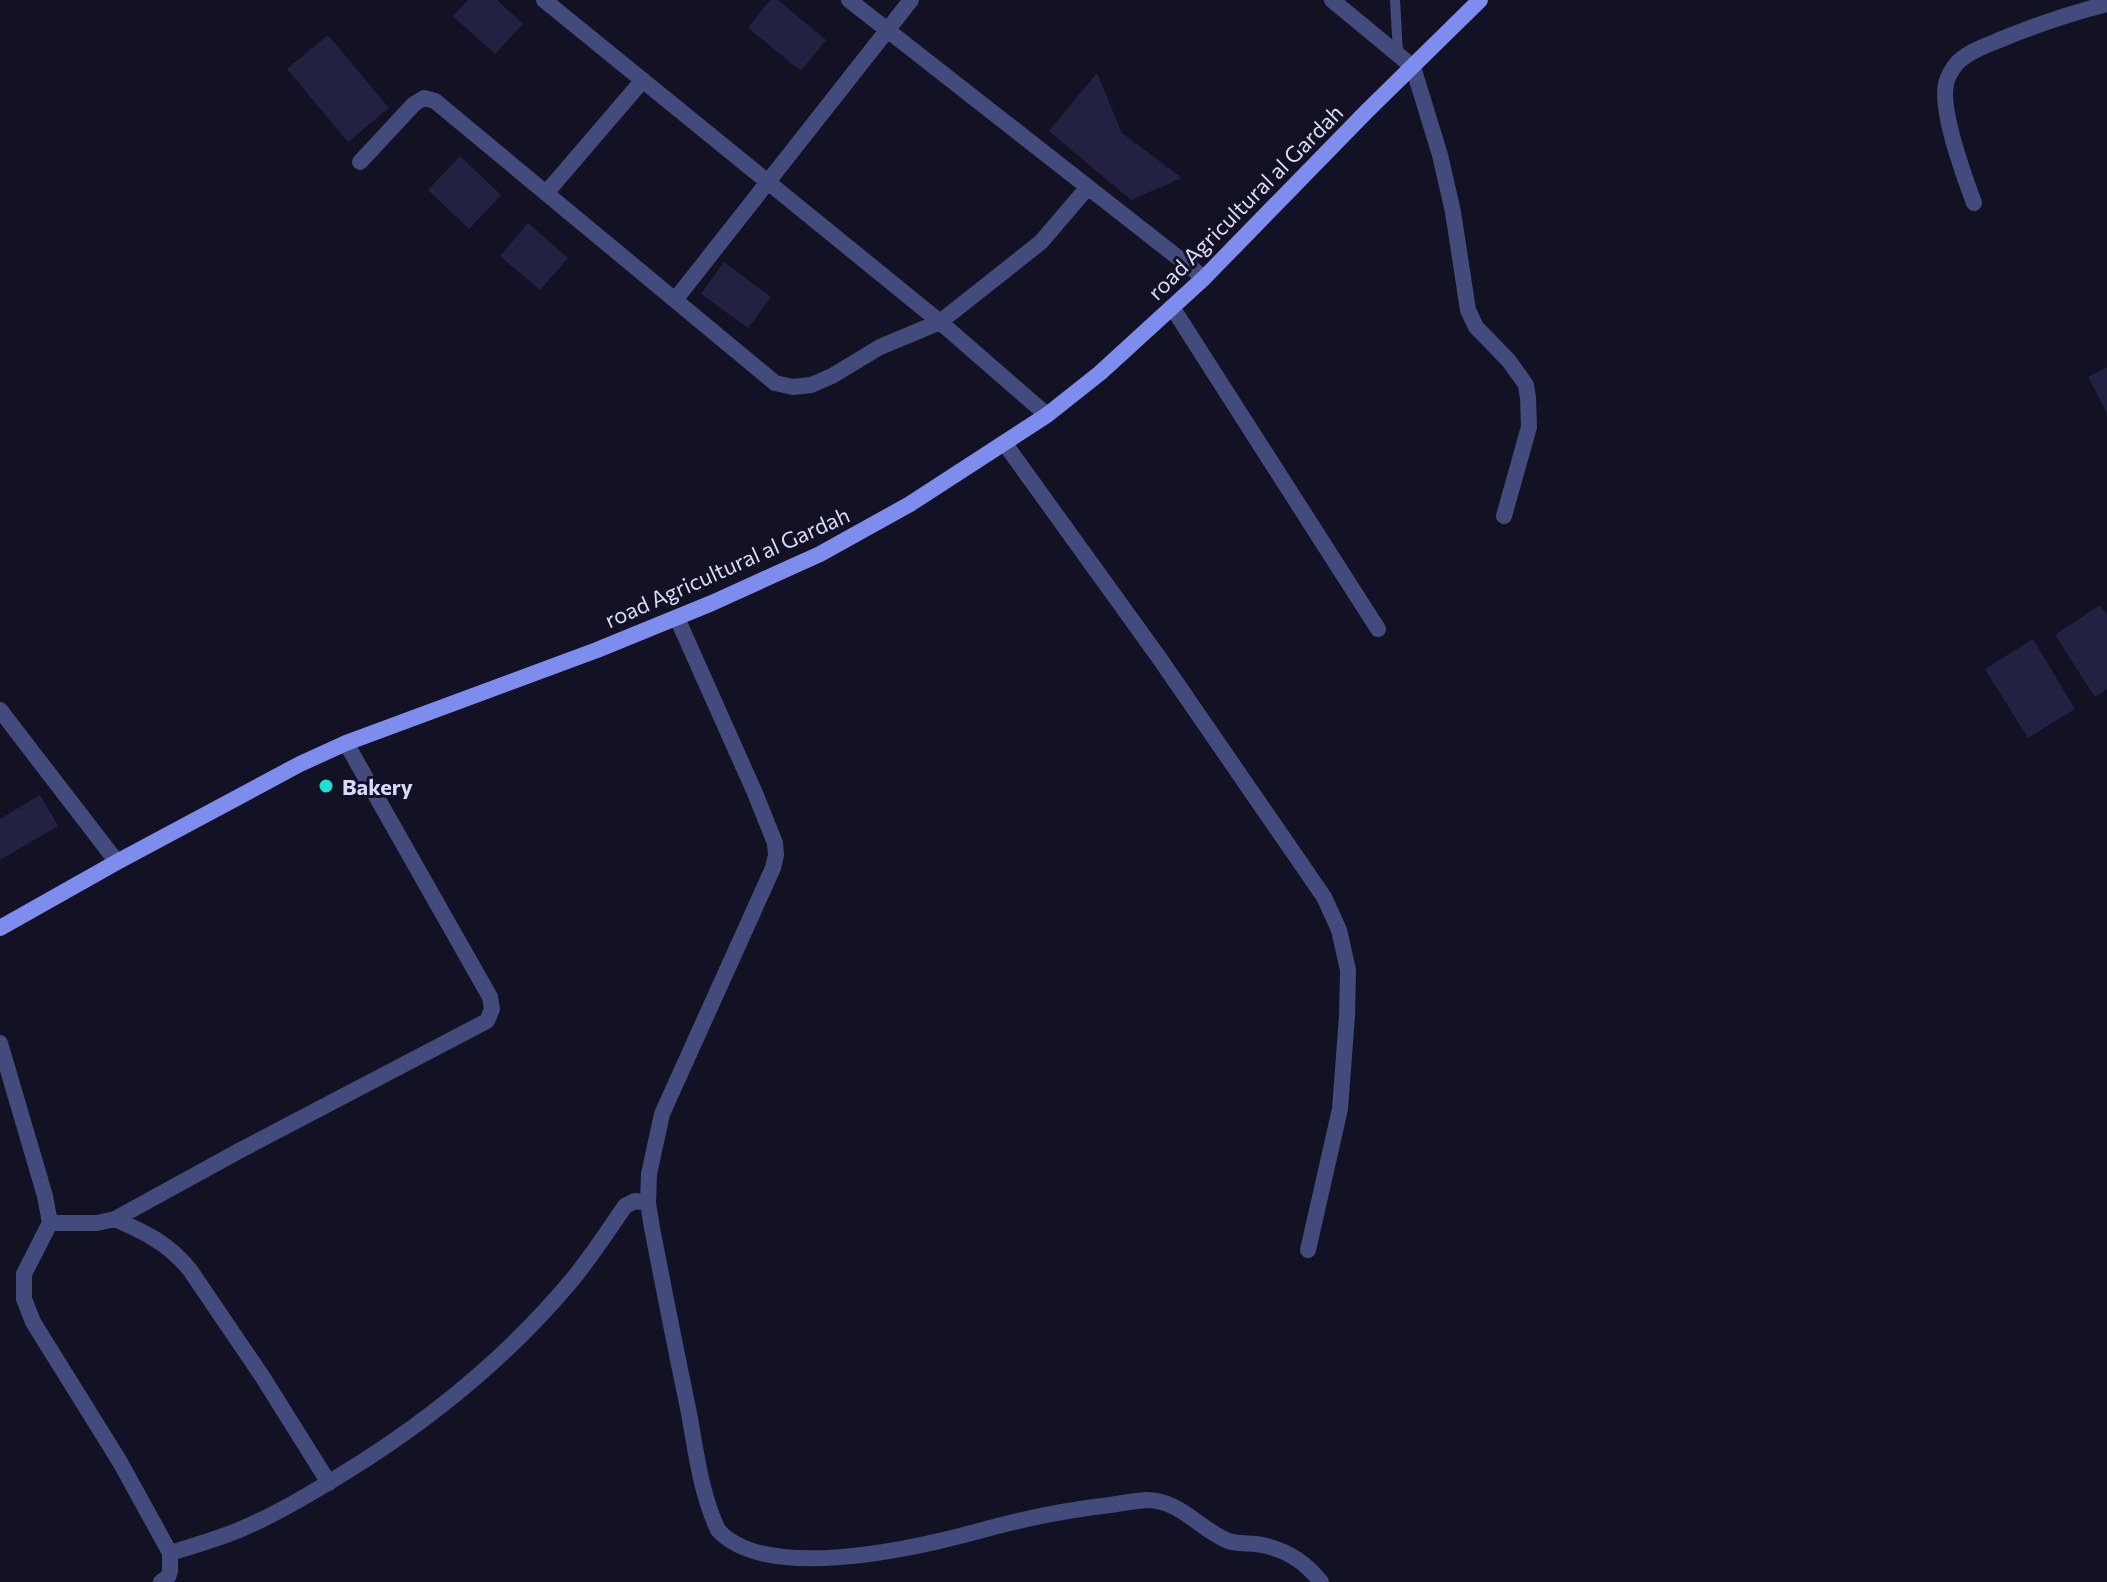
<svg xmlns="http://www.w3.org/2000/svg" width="2107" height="1582" viewBox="0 0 2107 1582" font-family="Commissioner,sans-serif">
<rect width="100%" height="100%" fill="#121224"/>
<path fill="#222142" d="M468,0H497L523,24L495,54L453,16Z
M770,0H778L826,40L801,71L748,28Z
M328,35L389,108L348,142L287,69Z
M1097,73L1122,133L1182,178L1131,200L1049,131Z
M460,156L501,195L469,229L428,190Z
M528,223L568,258L540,290L500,256Z
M724,262L771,297L748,328L701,294Z
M2107,367V413L2088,377Z
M2100,605L2107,615V689L2095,697L2055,635Z
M2033,639L2075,709L2028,738L1985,669Z
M40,795L58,826L0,860V819Z"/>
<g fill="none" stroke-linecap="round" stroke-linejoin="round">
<path stroke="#434a7c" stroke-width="10" d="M1395,0L1398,53"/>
<path stroke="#434a7c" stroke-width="16" d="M544,0L940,322L1047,415
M849,0L1204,278
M1332,0L1413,67L1440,155L1453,212L1468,310L1476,327L1509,361L1526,385L1528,398L1529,427L1504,516
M360,162L414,104L424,98L435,101L775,383L793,387L811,385L832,376L880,347L940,322L1041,242L1088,187
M547,192L643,80
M1974,203C1964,176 1940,111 1946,84C1947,77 1954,66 1958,62C1970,51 1987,45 2002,39C2036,25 2071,13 2107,4
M675,300L911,0
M1172,307L1378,629
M1005,444L1160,659L1324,897L1339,930L1348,970L1347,1016L1340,1109L1308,1250
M677,618L755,793L775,843L776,855L773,868L662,1114L649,1174L648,1203L652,1228C664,1290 676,1351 689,1413C696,1452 701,1494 718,1530C765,1582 909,1550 979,1531C1022,1519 1066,1510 1110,1505C1122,1503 1134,1501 1146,1500C1180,1500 1197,1527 1226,1540C1234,1544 1246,1543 1256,1544C1284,1548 1304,1560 1321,1582
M0,710L117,862
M0,1043L45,1196L50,1223L24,1274V1299L33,1322L120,1462L170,1553V1571L168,1577L161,1582
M115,1219C146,1233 168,1243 190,1270L262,1376L329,1483
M50,1223H97L115,1219L237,1152L487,1021L492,1009L490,997L346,743
M170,1553C193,1546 217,1539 239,1530C275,1515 308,1495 341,1475C428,1422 506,1359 572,1280C591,1257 608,1231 625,1206L635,1201L648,1203"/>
<path stroke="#7e8ced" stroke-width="16" d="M0,928L117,862L300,764L346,743L597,650L712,603L820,554L910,504L1047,415L1100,373L1204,278L1366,112L1480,0"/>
</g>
<circle fill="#20e0d5" stroke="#121224" stroke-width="3" cx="326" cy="786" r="8"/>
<g text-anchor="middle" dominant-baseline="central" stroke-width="6" stroke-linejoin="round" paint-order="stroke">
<g font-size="22" fill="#dadbfa" stroke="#121224">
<text transform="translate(1245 202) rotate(-45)">road Agricultural al Gardah</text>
<text transform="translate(727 567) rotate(-24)">road Agricultural al Gardah</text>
</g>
<g font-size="22" font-weight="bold" fill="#dadbfa" stroke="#121224" text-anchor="start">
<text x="342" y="786">Bakery</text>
</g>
</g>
</svg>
